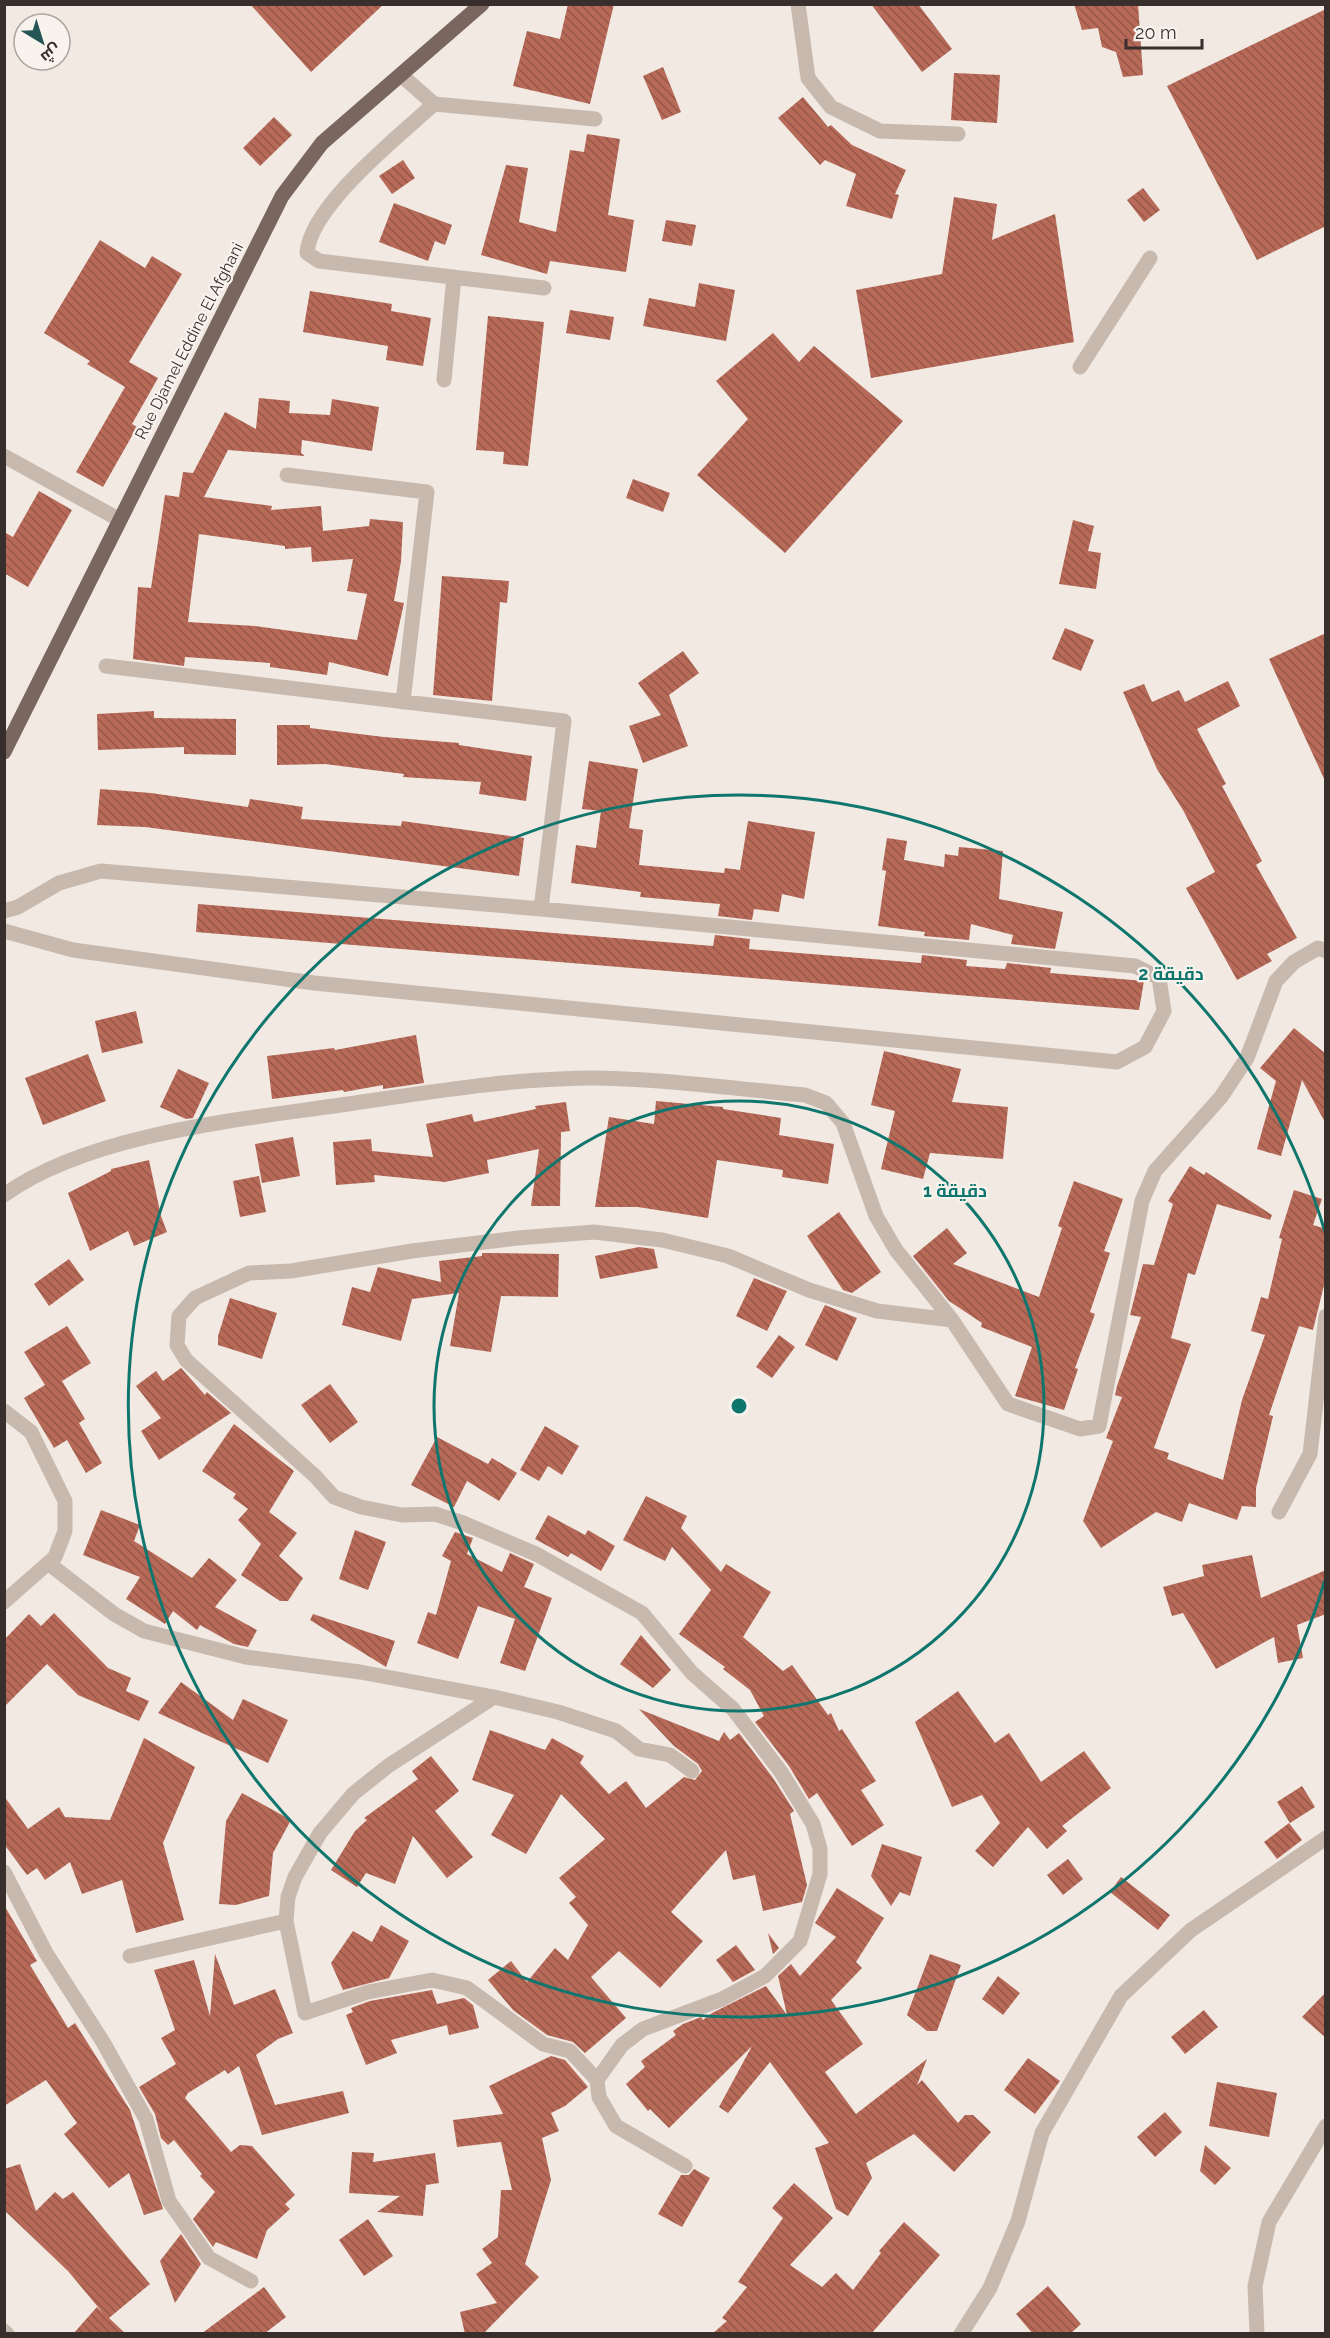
<svg xmlns="http://www.w3.org/2000/svg" width="1330" height="2338" viewBox="0 0 1330 2338" font-family="Raleway,Cairo,sans-serif">
<defs>
<pattern id="building-back-hatch" width="6" height="6" patternUnits="userSpaceOnUse" patternTransform="scale(1.5)"><rect width="6" height="6" fill="#b86a59"/><path d="M-1 5l2 2M0 0l6 6M5-1l2 2" fill="none" stroke="#97584a"/></pattern>
</defs>
<rect width="100%" height="100%" fill="#f1e9e2"/>
<path fill="url(#building-back-hatch)" fill-rule="evenodd" d="M250,4H384L311,72Z
M568,4H614L590,104L513,86L527,31L560,39Z
M871,4H918L952,49L922,72Z
M1074,4H1138L1143,75L1123,77L1116,52L1102,47L1098,28L1082,30Z
M1326,9V226L1257,260L1167,86Z
M663,67L681,112L662,120L643,76Z
M954,73L1000,75L997,123L951,120Z
M803,97L828,127L831,125L852,145L906,170L895,194L899,195L892,219L846,206L856,174L825,160L820,165L778,118Z
M274,117L292,135L260,166L243,148Z
M587,134L620,139L608,215L634,220L626,272L550,261L547,274L481,255L506,165L528,168L519,222L556,232L570,150L584,152Z
M403,160L415,178L392,194L379,176Z
M1143,188L1160,210L1144,222L1127,200Z
M954,197L997,204L992,240L1055,214L1074,342L871,378L856,290L942,274Z
M394,203L452,225L445,245L435,241L428,261L379,242Z
M666,220L696,225L692,246L662,241Z
M100,240L145,268L152,256L182,274L129,362L158,378L132,424L137,427L103,487L76,472L125,387L87,364L90,361L44,333Z
M699,283L735,290L726,341L643,326L649,298L695,307Z
M310,291L392,304L391,311L431,318L423,366L386,360L388,346L303,332Z
M570,310L614,317L610,340L566,333Z
M488,316L544,322L528,466L503,464L504,452L476,450Z
M773,333L799,362L814,346L903,421L785,553L697,475L748,419L716,381Z
M259,398L290,401L289,413L330,415L332,399L379,407L372,451L302,440L301,453L305,456L228,450L204,497L272,506L271,510L321,506L323,531L369,526L370,519L403,522L401,561L394,601L404,603L388,676L329,662L327,675L270,667V663L185,657L184,666L133,659L138,587L151,588L165,495L179,497L183,472L193,473L225,412L256,429ZM199,534L285,546V549L311,547L312,562L353,559L347,591L367,594L357,640L255,626L188,622Z
M633,479L670,493L663,512L626,498Z
M39,491L72,510L28,587L4,573V532L13,537Z
M1073,520L1094,526L1088,551L1101,553L1096,589L1059,584Z
M442,576L509,581L507,603L500,602L492,701L433,695Z
M1065,628L1094,640L1081,671L1052,659Z
M1326,633V783L1269,659Z
M683,651L699,673L669,695L688,746L643,763L629,726L661,715L638,683Z
M1228,681L1240,706L1197,729L1226,784L1222,786L1262,861L1256,865L1297,938L1267,954L1272,961L1237,980L1186,888L1215,872L1183,810L1157,769L1123,692L1144,684L1152,702L1179,690L1185,702Z
M154,711V718L236,719V755L184,754V747L98,750L97,714Z
M277,725H310V728L384,737L459,743V745L532,756L526,801L479,794L481,782L403,777L404,774L325,764L277,765Z
M589,761L638,769L629,828L643,830L639,865L724,873L725,868L740,870L748,821L815,832L804,899L782,894L779,912L754,909L752,920L718,916L720,904L640,897L641,892L571,883L576,845L596,848L601,811L582,809Z
M100,789L151,793L248,807L250,799L303,807L301,819L401,826L402,821L524,838L519,876L145,827L97,825Z
M887,838L907,841L904,860L944,867L945,854L958,856L959,847L1003,851L999,899L1063,912L1055,949L1011,944L1013,935L971,924L969,940L924,936L925,932L878,926L886,871L882,870Z
M198,904L713,946L715,935L750,939L749,949L921,963L922,955L967,960L966,966L1005,969L1007,963L1051,968L1050,973L1144,981L1139,1010L196,932Z
M136,1011L143,1043L102,1053L95,1021Z
M1294,1028L1326,1054V1124L1302,1080L1281,1156L1257,1149L1276,1081L1260,1068Z
M416,1035L424,1083L383,1089V1085L344,1092L343,1090L272,1099L267,1056L334,1048L335,1050Z
M884,1051L961,1069L952,1102L1008,1107L1003,1159L930,1153L923,1179L881,1169L895,1111L871,1105Z
M88,1054L106,1101L43,1125L25,1078Z
M178,1069L209,1083L193,1118L186,1119L160,1107Z
M656,1101L723,1107V1109L781,1118L779,1135L834,1144L828,1184L782,1177L783,1170L717,1160L708,1218L638,1207H595L609,1117L654,1124Z
M566,1102L570,1131L561,1132L560,1206H531L539,1149L487,1160L489,1173L445,1182L374,1175L375,1182L336,1185L333,1142L371,1139L372,1151L433,1157L426,1124L472,1114L474,1122L536,1109L535,1106Z
M293,1137L300,1176L262,1183L255,1144Z
M149,1160L161,1216L167,1232L134,1246L128,1231L90,1251L68,1193L111,1171V1169Z
M1190,1166L1204,1175L1206,1172L1272,1215L1270,1220L1217,1204L1195,1275L1188,1273L1171,1338L1191,1344L1154,1448L1169,1453L1167,1459L1223,1480L1242,1400L1265,1335L1251,1331L1261,1297L1268,1299L1282,1239L1279,1238L1294,1190L1322,1199L1313,1225L1326,1229V1277L1313,1330L1299,1326L1269,1415L1273,1416L1256,1488V1507L1242,1506L1237,1520L1189,1503L1182,1522L1156,1512L1101,1548L1083,1521L1113,1441L1106,1438L1122,1397L1115,1395L1117,1386L1141,1317L1130,1315L1143,1264L1154,1265L1173,1204L1168,1201Z
M259,1176L266,1212L240,1217L233,1181Z
M1074,1181L1123,1199L1104,1251L1110,1253L1090,1312L1095,1314L1075,1368L1078,1369L1064,1410L1015,1396L1032,1347L981,1327L982,1323L949,1301L913,1256L947,1228L967,1253L953,1264L1039,1297L1062,1228L1058,1226Z
M839,1212L881,1272L852,1293L843,1290L807,1236Z
M639,1247L654,1249L658,1268L600,1279L595,1256Z
M482,1253L559,1254L558,1297L501,1296L491,1352L450,1346L459,1293L412,1299L401,1341L342,1325L352,1287L370,1292L378,1267L441,1282L439,1261L482,1256Z
M69,1259L84,1280L49,1306L34,1284Z
M754,1278L787,1291L767,1331L736,1316Z
M230,1298L277,1313L262,1359L218,1345V1336Z
M825,1305L857,1318L837,1361L805,1345Z
M67,1326L91,1363L62,1381L85,1419L79,1423L102,1463L86,1473L67,1440L54,1448L24,1398L45,1385L24,1352Z
M779,1335L795,1347L772,1378L756,1367Z
M181,1368L205,1395L207,1392L231,1413L159,1460L141,1431L161,1418L136,1386L156,1371L163,1381Z
M330,1384L358,1422L330,1443L301,1405Z
M234,1424L294,1471L269,1512L297,1533L279,1556L303,1578L288,1601H280L241,1575L261,1544L238,1520L248,1509L233,1498L236,1494L202,1471Z
M545,1426L579,1446L562,1475L548,1466L539,1481L520,1470Z
M437,1437L488,1464L492,1458L517,1473L499,1501L467,1481L454,1507L411,1485Z
M646,1496L687,1516L681,1528L721,1572L726,1564L771,1592L743,1637L783,1671L792,1665L828,1715L831,1713L839,1731L842,1729L876,1781L861,1790L884,1825L852,1846L817,1793L809,1799L789,1766L755,1722L764,1716L750,1690L723,1669L725,1667L679,1634L711,1590L672,1547L665,1561L623,1540Z
M101,1510L140,1525L134,1541L192,1578L209,1558L237,1580L215,1607L257,1630L248,1647L234,1644L200,1625L197,1630L173,1611L165,1624L126,1599L140,1577L83,1555Z
M548,1515L585,1535L588,1530L615,1546L601,1571L571,1553L568,1557L535,1539Z
M355,1530L386,1542L368,1590L339,1579Z
M455,1532L473,1538L467,1554L502,1572L510,1553L534,1564L524,1587L552,1598L525,1671L500,1663L515,1619L478,1606L458,1659L417,1643L428,1612L436,1615L451,1561L442,1556Z
M1252,1555L1261,1598L1326,1570V1614L1297,1625L1303,1658L1278,1663L1274,1637L1216,1669L1183,1613L1172,1616L1163,1587L1204,1576L1202,1565Z
M54,1613L108,1668L131,1678L126,1691L149,1701L139,1721L78,1695L47,1664L4,1707L5,1639L29,1614L41,1626Z
M313,1614L395,1641L386,1667L310,1620Z
M641,1635L671,1670L653,1688L620,1664Z
M181,1682L233,1720L243,1699L288,1720L268,1763L158,1713Z
M958,1691L995,1743L1009,1733L1041,1782L1084,1751L1111,1788L1062,1826L1067,1831L1047,1849L1028,1827L993,1867L975,1851L1000,1823L982,1795L952,1807L915,1722Z
M639,1709L719,1741L724,1732L730,1740L739,1733L773,1778L794,1811L790,1814L807,1885L802,1902L763,1911L755,1875L733,1880L726,1850L671,1912L703,1941L660,1988L619,1951L591,1977L626,2018L585,2053L573,2042L547,2035L513,2010L488,1980L511,1961L527,1982L555,1948L568,1960L588,1925L569,1903L576,1897L559,1878L605,1839L561,1794L526,1854L491,1835L514,1795L472,1780L490,1730L545,1750L552,1738L584,1756L580,1763L609,1794L626,1781L646,1808L684,1777L695,1780L702,1771L698,1764L674,1746Z
M144,1738L195,1767L163,1843L184,1920L136,1933L122,1880L82,1894L70,1862L45,1880L37,1868L27,1875L4,1844V1796L28,1829L59,1807L65,1817L110,1820Z
M431,1756L459,1791L435,1811L473,1857L447,1878L413,1836L395,1884L366,1873L357,1887L331,1870L355,1831L367,1820L364,1818L418,1779L412,1771Z
M1302,1786L1315,1807L1290,1823L1277,1802Z
M242,1793L291,1820L273,1853L269,1896L236,1905L219,1904L226,1821Z
M1289,1823L1302,1840L1277,1859L1264,1842Z
M882,1844L922,1857L910,1896L900,1892L891,1906L871,1876Z
M1068,1859L1083,1879L1063,1895L1047,1875Z
M1121,1877L1170,1915L1158,1930L1110,1892Z
M837,1888L884,1918L856,1962L862,1968L831,2000L863,2044L825,2072L856,2114L927,2059L917,2085L922,2080L958,2123L965,2115H973L991,2132L954,2172L914,2134L866,2163L872,2178L848,2216L836,2209L815,2148L829,2143L770,2062L728,2113L719,2107L752,2046L669,2128L650,2109L648,2111L626,2084L645,2067L641,2061L676,2035L673,2031L683,2024L701,2017L703,2020L712,2013L766,1986L787,2015L778,1976L791,1964L800,1976L836,1937L815,1923Z
M4,1905L37,1961L30,1965L68,2028L75,2023L130,2110L163,2209L144,2215L129,2173L109,2188L64,2134L77,2123L46,2080L4,2106Z
M381,1925L409,1941L389,1978L343,1990L331,1963L353,1931L372,1942Z
M768,1933L779,1948L773,1954Z
M736,1945L755,1970L733,1982L716,1960Z
M215,1954L234,2005L275,1989L293,2033L278,2039L256,2055L275,2105L343,2091L349,2113L262,2135L239,2066L228,2074L225,2070L188,2093L185,2098L231,2152L240,2145L252,2146L295,2195L285,2204L290,2209L267,2230L257,2259L216,2242L213,2247L193,2219L215,2192L200,2176L202,2174L174,2140L168,2145L161,2138L155,2114L139,2087L176,2064L161,2038L175,2030L154,1970L194,1960L210,2016Z
M930,1954L961,1965L937,2031H927L907,2015Z
M998,1976L1020,1993L1003,2015L982,1999Z
M432,1990L437,2004L464,1998L473,2005L479,2028L449,2035L447,2025L391,2040L397,2053L366,2065L346,2015L353,2012L351,2008L370,2001Z
M1326,1992V2038L1302,2017Z
M1204,2010L1218,2027L1185,2054L1171,2037Z
M551,2056L565,2060L588,2087L565,2106L551,2113L559,2131L542,2138L551,2180L525,2264L539,2277L483,2334H465L460,2312L497,2303L476,2274L492,2263L482,2249L498,2237L501,2190H512L501,2142L457,2147L453,2120L503,2114L489,2086Z
M1028,2058L1060,2081L1035,2114L1004,2090Z
M1217,2082L1277,2093L1269,2137L1209,2126Z
M1165,2112L1182,2132L1155,2157L1137,2137Z
M1205,2145L1231,2168L1215,2185L1200,2171Z
M352,2152L374,2153L373,2162L435,2153L439,2183L426,2185L423,2216L377,2212L400,2196L349,2193Z
M20,2164L36,2211L55,2192L63,2199L73,2192L150,2284L109,2318L126,2334H73L97,2307L103,2313L68,2271L4,2210V2169Z
M694,2169L710,2178L682,2227L658,2214L681,2175H689Z
M794,2183L833,2218L790,2265L822,2287L836,2273L853,2290L881,2253L879,2251L904,2222L940,2255L871,2334H712L727,2321L722,2318L747,2287L738,2282L783,2218L772,2208Z
M368,2219L393,2256L364,2276L339,2240Z
M181,2234L201,2264L175,2303L160,2261Z
M1048,2286L1081,2324L1070,2334H1033L1016,2314Z
M264,2287L286,2317L264,2334H201Z"/>
<g fill="none" stroke-linecap="round" stroke-linejoin="round">
<path stroke="#c8b9af" stroke-width="15" d="M798,4L808,78L831,107L880,131L958,134
M401,75L434,104L595,119
M434,104C399,136 310,206 307,253L319,261L544,288
M1080,367L1150,258
M444,380L454,277
M4,456L120,520
M287,475L427,492L403,702
M106,666L564,721L541,909
M4,911L18,907L59,883L101,871L541,909L1135,966L1159,978L1164,1011L1145,1047L1117,1062L314,983L73,950L4,931
M4,1195C90,1133 245,1119 348,1104C431,1092 513,1078 596,1078C665,1079 736,1089 805,1095L826,1103L843,1123L876,1216L896,1250L952,1320L1008,1404L1080,1429L1099,1426L1142,1201L1155,1171L1221,1097L1247,1058L1276,981L1294,962L1318,948L1326,951
M4,1411L31,1432L65,1501V1531L55,1557L4,1602
M1279,1512L1310,1454L1326,1316
M48,1563L114,1614L144,1631L246,1657L360,1672L494,1697L558,1712L616,1731L639,1749L670,1755L692,1771
M494,1697L388,1766L353,1794L320,1833L295,1877L288,1897L286,1921L305,2013L368,1992L432,1980L467,1988L543,2044L570,2051L597,2080
M4,1872L46,1953L103,2042L146,2119L169,2201L209,2258L251,2281
M130,1956L286,1921
M685,2166L616,2126L599,2097L597,2080L622,2045L643,2029L722,1999L765,1976L800,1941L820,1874V1849L813,1824L781,1772L733,1709L692,1673L642,1613L536,1554L463,1523L435,1514L402,1515L361,1507L334,1497L315,1476L186,1360L177,1345L179,1316L195,1298L249,1273L291,1271L412,1251L518,1238L594,1232L662,1240L728,1256L809,1290L877,1311L952,1320
M4,2331L7,2334
M961,2334L990,2288L1018,2221L1042,2133L1121,1996L1191,1930L1326,1838
M1257,2334L1255,2286L1269,2222L1326,2126"/>
<path stroke="#78665f" stroke-width="15" d="M4,752L282,196L322,143L482,4"/>
</g>
<g fill="none" stroke="#0f766e" stroke-width="3">
<circle cx="739" cy="1406" r="305"/>
<path d="M1325 1580A611 611 0 1 1 1325 1232"/>
</g>
<g text-anchor="middle" dominant-baseline="central" stroke-width="4.5" stroke-linejoin="round" paint-order="stroke">
<g font-size="16" fill="#382f2c" stroke="#f9f3ee">
<text transform="translate(189 341) rotate(-63)">Rue Djamel Eddine El Afghani</text>
</g>
</g>
<circle cx="739" cy="1406" r="9" fill="#0f766e" stroke="#f9f3ee" stroke-width="3"/>
<g font-size="18" text-anchor="middle" font-weight="bold" fill="#0f766e" stroke="#f9f3ee" stroke-width="4.5" stroke-linejoin="round" paint-order="stroke">
<text x="1171" y="980">2 دقيقة</text>
<text x="955" y="1197">1 دقيقة</text>
</g>
<rect width="1330" height="2338" fill="none" stroke="#382f2c" stroke-width="12"/>
<g transform="translate(42 42) rotate(142)"><circle r="28" fill="#f9f3ee" stroke="#aca5a0" stroke-width="1.5"/>
<path d="M0-4.5L10 22L0 15L-10 22Z" fill="#265555"/>
<text y="-9" font-size="16" font-weight="bold" text-anchor="middle" fill="#382f2c">ش</text>
</g>
<path d="M1126 39v9h76v-9" fill="none" stroke="#382f2c" stroke-width="3"/>
<text x="1135" y="39" font-size="18" fill="#382f2c" stroke="#f9f3ee" stroke-width="4.5" paint-order="stroke">20 m</text>
</svg>
